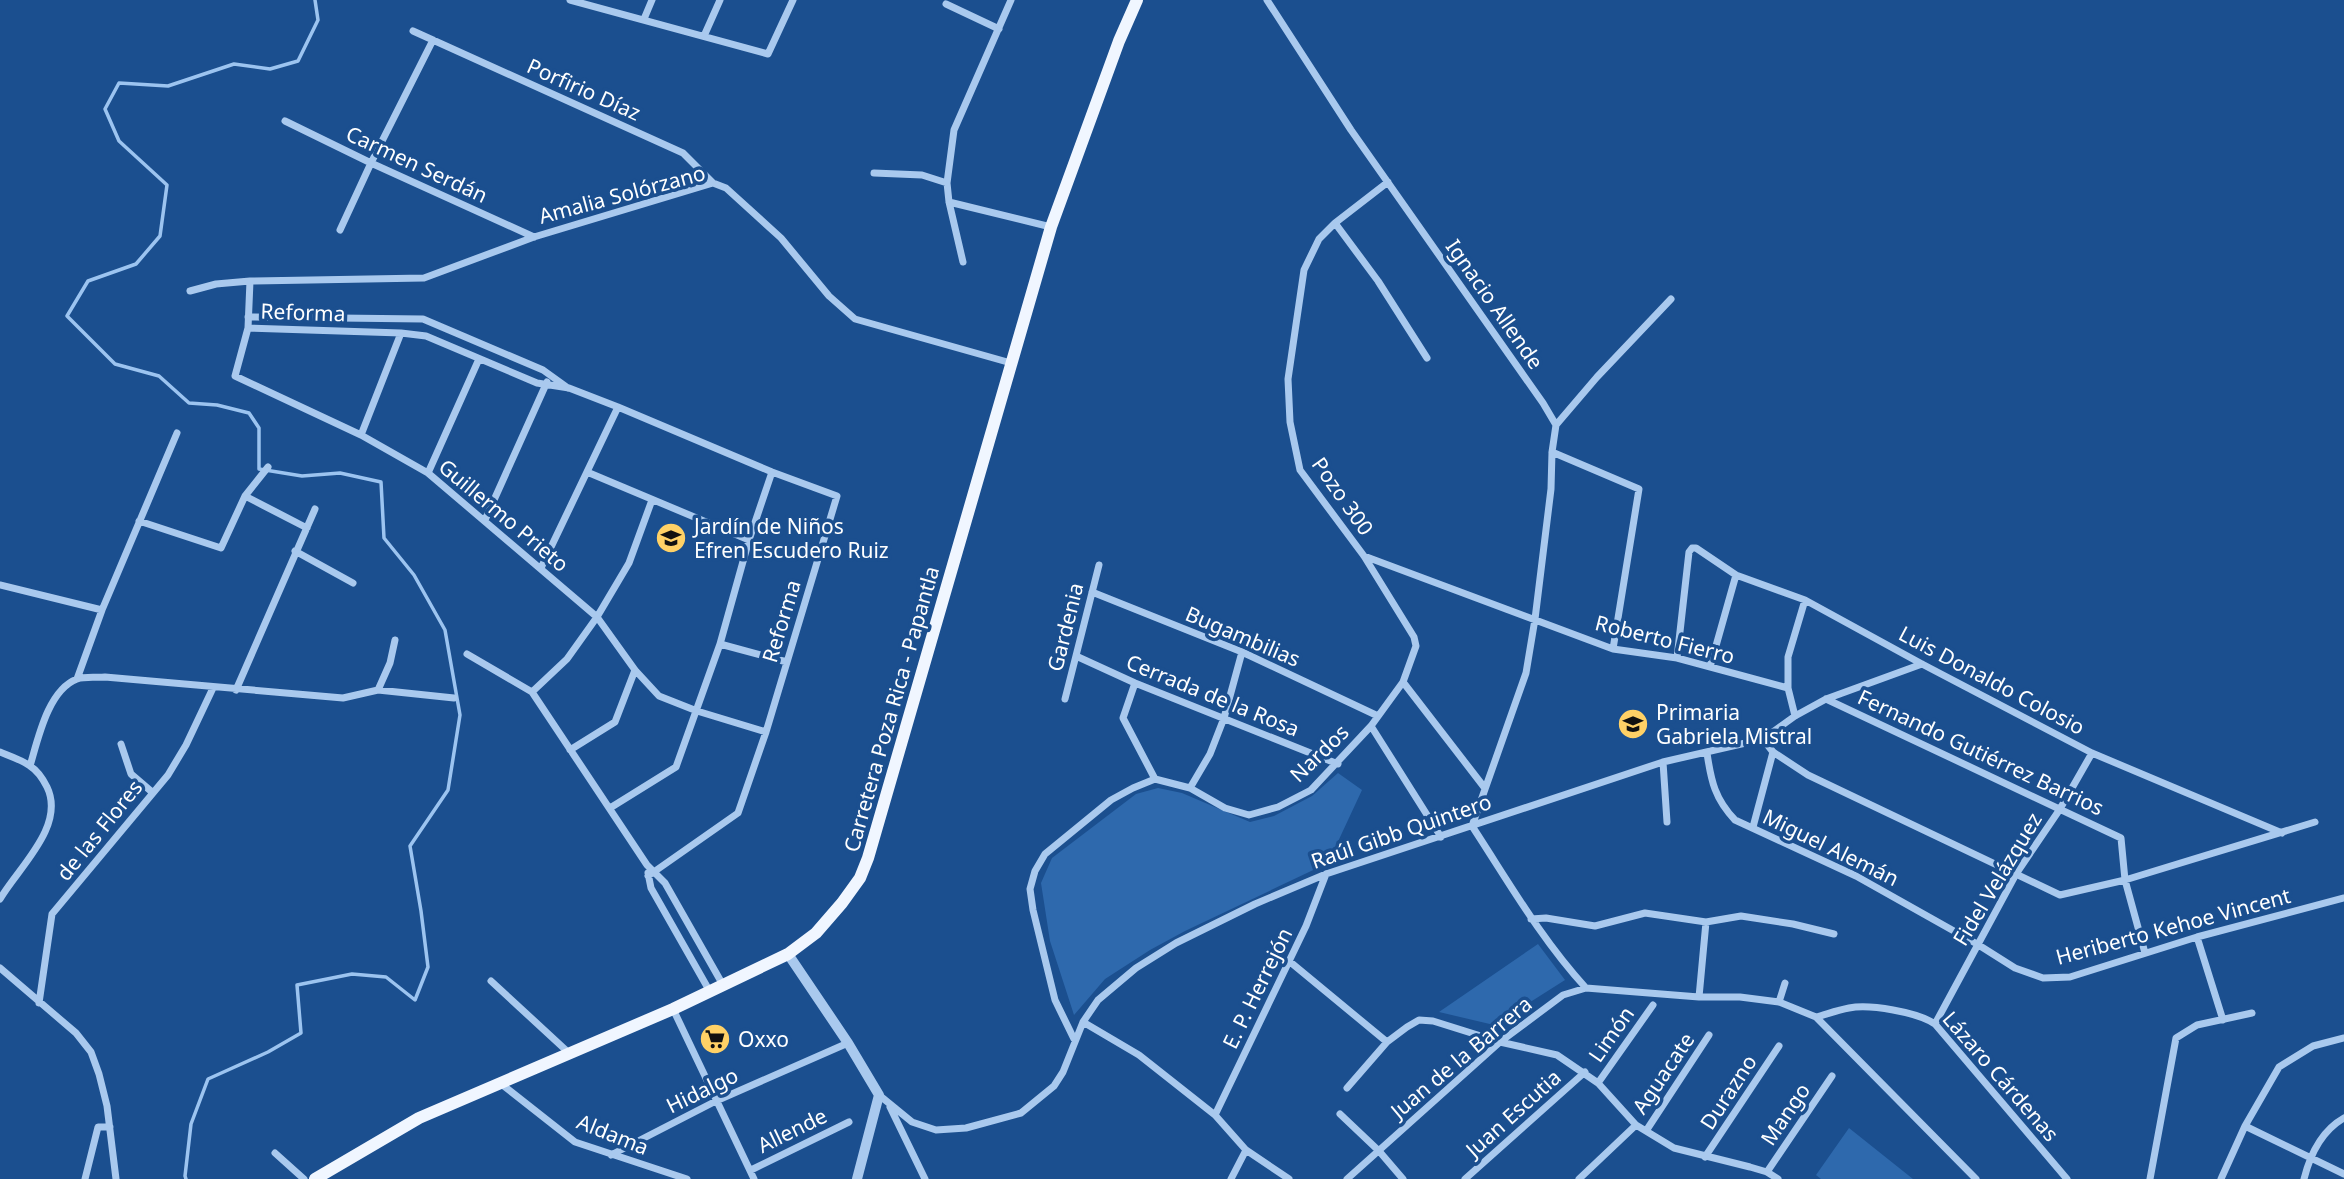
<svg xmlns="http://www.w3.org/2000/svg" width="2344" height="1179" viewBox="0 0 2344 1179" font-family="'Noto Sans',sans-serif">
<rect width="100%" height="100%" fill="#1b4f8f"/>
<path fill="#2e69ad" d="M1338,773L1362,790L1328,863L1185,931L1150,950L1105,979L1074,1015L1050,941L1041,883L1052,858L1136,794L1158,788L1182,793L1250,822L1274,816L1312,796Z
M1538,944L1565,980L1494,1025L1439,1012Z
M1849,1128L1913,1179H1821L1816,1175Z"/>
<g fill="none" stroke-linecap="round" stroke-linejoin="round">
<path stroke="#9cc4f0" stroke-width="3.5" d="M186,1179L185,1176L191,1124L208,1079L268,1052L301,1033L297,985L352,974L386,977L415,1000L428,967L421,911L410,846L448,790L460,715L445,630L414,575L384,538L381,482L340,473L302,476L259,469V428L249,413L217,405L189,403L159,376L115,364L67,316L88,281L136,264L160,236L167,185L119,141L105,109L119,83L168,86L234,64L270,69L298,61L318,20L315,0"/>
<path stroke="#a9c9ee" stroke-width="7" d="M570,0L768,54L793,0
M1267,0L1351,130L1543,403L1556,425L1552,452L1551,489L1535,619L1526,673L1472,826C1508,881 1541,939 1586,988
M946,4L999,29
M644,19L652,0
M413,31L683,153L713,183
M704,36L720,0
M285,121L371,163L534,237
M874,173L922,175L947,183
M949,202L1051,227
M1335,223L1378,281L1427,358
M340,230L371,163L433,40
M963,262L949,202L947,183L954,130L1011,0
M250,281L248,328L235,376L361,435L428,473L597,617L635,670L659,696L697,711L766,732
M190,291L216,284L250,281L424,278L534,237L713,183L726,188L781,238L829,296L855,319L1011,363
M248,317L423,319L543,370L568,388
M248,328L401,333L426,336L537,383L569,388L618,407L772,472L837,496L766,732L738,813L648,876
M1556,425L1597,377L1671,299
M361,435L401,333
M1552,452L1639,489L1613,649
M587,472L749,540
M428,473L479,359
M245,496L307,528
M485,520L547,382
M139,521L221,548L245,496L268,467
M295,551L353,583
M1364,556L1613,649L1677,658L1788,688
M541,568L618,407
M0,585L102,610
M1092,592L1242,652L1378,716
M720,644L787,662
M467,654L532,692L647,865L665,883L723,985
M1076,656L1135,683L1338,764
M1677,658L1689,552L1692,548H1696L1736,575L1805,600L1922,664L2092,753L2282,833
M1710,667L1736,575
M77,679L102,610L177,433
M1403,682L1484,787
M1135,683L1123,718L1155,779
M236,690L315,509
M378,690L390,663L395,640
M532,692L567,659L597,617L629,563L652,500
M1065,699L1099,565
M1826,699L2121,838L2125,880L2145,953
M1795,716L1788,688V657L1805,600
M1371,726L1441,837
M1763,739L1773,752L1808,775L2060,895L2125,880L2315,822
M121,744L131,774L152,792
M570,750L615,722L635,670
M0,752C10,756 22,760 30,766C38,771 43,779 47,787C66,826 18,868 0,899
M1707,753C1711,781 1715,799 1735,820L1856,876L1977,944L2015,968L2043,978L2070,977L2197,937L2344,898
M1663,762L1667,822
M30,766C38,739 48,690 77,679C85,676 97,678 105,677L343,698L378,690L454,698
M1190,788L1210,754L1224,718L1242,652
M610,808L676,767L720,644L749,540L772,472
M1753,827L1773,752
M648,873L651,888L709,990
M1531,919L1546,918L1595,926L1645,913L1706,922L1741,916L1793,924L1834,934
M2197,937L2223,1020
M1289,961L1387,1042
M0,968L76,1033L91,1052L99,1074L107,1106L116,1179
M491,981L569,1053
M1699,997L1706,922
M1779,1002L1785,983
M39,1003L52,914L168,775L186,745L213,688
M673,1009L754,1179
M1816,1017C1827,1014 1838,1010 1849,1008C1870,1004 1917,1012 1935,1024L2067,1179
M1083,1022L1139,1055L1215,1115L1246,1150L1289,1179
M1935,1024L2016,874L2060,809L2092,753
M1074,1039L1055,1000L1033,910L1030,889L1035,871L1045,854L1111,800L1133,788L1155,779L1190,788L1225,808L1249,815L1278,807L1311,790L1371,726L1403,682L1416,646L1414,637L1364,556L1300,470L1290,422L1288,379L1304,270L1319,239L1335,223L1388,182
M500,1083L575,1142L687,1179
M1598,1083L1653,1005
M1347,1088L1387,1042L1407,1027L1419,1020L1433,1021L1500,1042L1557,1055L1598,1083L1636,1125L1674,1148L1750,1167L1767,1172L1778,1179
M879,1095L912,1122L936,1130L966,1128L1021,1113L1054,1086L1063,1072L1083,1022L1098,1000L1136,968L1176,943L1255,904L1326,874L1663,762L1763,739L1795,716L1826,699L1922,664
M890,1107L925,1179
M1340,1114L1379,1151L1403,1179
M1215,1115L1306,926L1326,874
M2245,1126L2344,1174
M1646,1131L1709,1035
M275,1153L304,1179
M611,1155L716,1101L848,1043
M1705,1157L1779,1046
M751,1170L849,1122
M1767,1172L1832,1076
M85,1179L98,1127H110
M1231,1179L1246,1150
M1347,1179L1500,1042L1563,995L1586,988L1699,997H1740L1779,1002L1816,1017L1976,1179
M1465,1179L1585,1072
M1579,1179L1636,1125
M2150,1179L2176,1038L2197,1025L2252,1013
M2221,1179L2245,1126L2279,1067L2313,1046L2344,1038
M2304,1179C2310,1155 2321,1131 2344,1118"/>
<path stroke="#a9c9ee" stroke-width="10" d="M788,954L848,1043L879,1095L857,1179"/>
<path stroke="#f0f6ff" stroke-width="12" d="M315,1179L419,1118L673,1009L788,954L816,933L842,903L860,878L868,858L1051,227L1119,41L1137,0"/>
</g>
<defs>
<g id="school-disc" transform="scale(1.575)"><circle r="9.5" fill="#ffd166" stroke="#1b4f8f"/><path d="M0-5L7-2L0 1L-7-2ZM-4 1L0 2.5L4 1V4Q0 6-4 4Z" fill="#111"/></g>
<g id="supermarket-disc" transform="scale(1.575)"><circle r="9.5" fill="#ffd166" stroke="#1b4f8f"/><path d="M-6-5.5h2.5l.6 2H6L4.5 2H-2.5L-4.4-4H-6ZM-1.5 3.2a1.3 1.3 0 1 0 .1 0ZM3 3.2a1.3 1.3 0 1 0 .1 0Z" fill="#111"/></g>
</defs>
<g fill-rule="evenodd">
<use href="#school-disc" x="671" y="538"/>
<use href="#school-disc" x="1633" y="724"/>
<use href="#supermarket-disc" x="715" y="1039"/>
</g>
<g text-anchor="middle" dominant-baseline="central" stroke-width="7" stroke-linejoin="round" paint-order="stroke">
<g font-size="21" fill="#fff" stroke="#1b4f8f">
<text transform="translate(584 89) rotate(24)">Porfirio Díaz</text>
<text transform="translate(417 164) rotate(25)">Carmen Serdán</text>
<text transform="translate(622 194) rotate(-15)">Amalia Solórzano</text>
<text transform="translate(1495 304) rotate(55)">Ignacio Allende</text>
<text transform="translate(303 312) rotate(2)">Reforma</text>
<text transform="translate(1343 496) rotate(55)">Pozo 300</text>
<text transform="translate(504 515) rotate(40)">Guillermo Prieto</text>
<text transform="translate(781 621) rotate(-73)">Reforma</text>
<text transform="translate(1065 627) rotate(-76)">Gardenia</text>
<text transform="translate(1243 636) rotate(23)">Bugambilias</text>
<text transform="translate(1665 639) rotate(14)">Roberto Fierro</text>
<text transform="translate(1992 680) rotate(28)">Luis Donaldo Colosio</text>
<text transform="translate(1213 695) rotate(22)">Cerrada de la Rosa</text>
<text transform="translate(891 709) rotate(-74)">Carretera Poza Rica - Papantla</text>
<text transform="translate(1981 752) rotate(25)">Fernando Gutiérrez Barrios</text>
<text transform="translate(1319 753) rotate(-44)">Nardos</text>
<text transform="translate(99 830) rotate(-51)">de las Flores</text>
<text transform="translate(1401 831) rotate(-19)">Raúl Gibb Quintero</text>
<text transform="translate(1831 847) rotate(26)">Miguel Alemán</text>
<text transform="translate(1997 879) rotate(-59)">Fidel Velázquez</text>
<text transform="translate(2173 926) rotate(-15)">Heriberto Kehoe Vincent</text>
<text transform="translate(1257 988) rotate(-64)">E. P. Herrejón</text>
<text transform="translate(1611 1034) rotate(-55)">Limón</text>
<text transform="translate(1461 1057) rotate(-40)">Juan de la Barrera</text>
<text transform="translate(1663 1073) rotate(-56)">Aguacate</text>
<text transform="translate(2001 1076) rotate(49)">Lázaro Cárdenas</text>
<text transform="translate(702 1090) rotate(-26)">Hidalgo</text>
<text transform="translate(1728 1092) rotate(-57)">Durazno</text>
<text transform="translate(1513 1113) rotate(-42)">Juan Escutia</text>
<text transform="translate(1785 1114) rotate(-56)">Mango</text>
<text transform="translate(792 1130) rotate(-26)">Allende</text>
<text transform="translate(613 1134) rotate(22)">Aldama</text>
</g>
<g font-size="21" fill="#fff" stroke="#1b4f8f" text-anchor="start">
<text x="694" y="526">Jardín de Niños<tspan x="694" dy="24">Efren Escudero Ruiz</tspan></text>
<text x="1656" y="712">Primaria<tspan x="1656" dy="24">Gabriela Mistral</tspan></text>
<text x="738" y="1039">Oxxo</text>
</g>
</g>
</svg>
